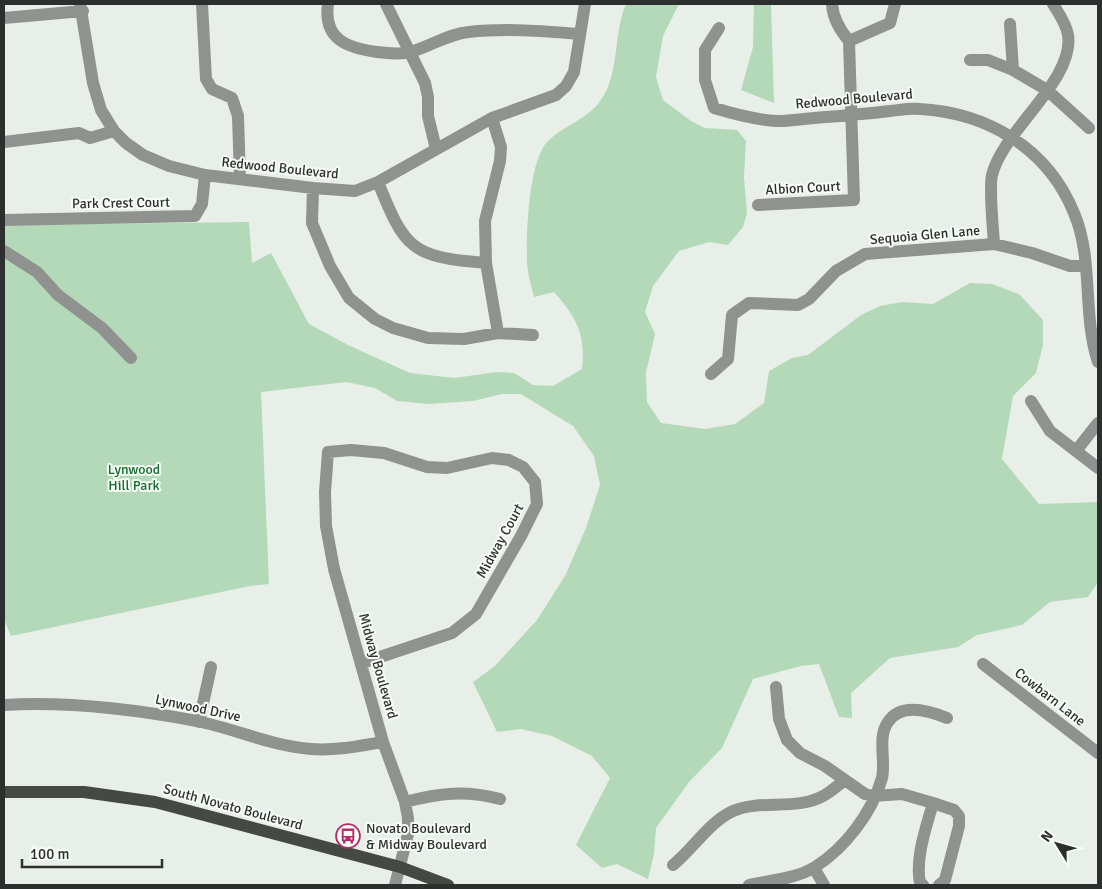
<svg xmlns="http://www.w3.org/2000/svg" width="1102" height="889" viewBox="0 0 1102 889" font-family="Signika,sans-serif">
<rect width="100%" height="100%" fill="#e7efe8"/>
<path fill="#b4d9b8" d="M626,4H679L663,36L656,77L663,100L691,121L705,128L737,130L746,141L744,177L747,213L743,227L728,245L709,242L679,251L653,286L645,312L655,334L646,372L647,402L661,423L705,429L735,424L764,403L769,371L792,358L808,355L861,315L880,306L902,302L933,304L970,283L992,284L1019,294L1043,320V345L1036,373L1013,396L1002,459L1039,504L1098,502V582L1088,597L1050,602L1022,625L977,635L958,647L890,658L851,693L852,718L839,717L819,664L801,666L753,679L722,748L689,782L656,828L654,854L648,879L617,864L602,868L576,845L610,778L592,756L552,736L521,729L497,732L473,682L495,666L537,620L565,576L586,528L600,485L594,456L573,426L521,394H502L473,401L428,404L397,401L375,388L346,382L261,392L269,584L250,586L11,636L4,619V225L249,222L252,263L271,253L309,324L348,345L410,373L454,378L497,372L514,373L533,385L553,386L582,369C586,334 576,317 554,292L534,297C531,285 527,272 527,259C526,233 529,159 548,141C569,121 594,119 607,89C618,66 615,28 626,4Z
M754,4H771L774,103L741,90L753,47Z"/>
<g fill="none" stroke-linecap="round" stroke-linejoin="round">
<path stroke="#8f928f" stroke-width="12" d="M80,4L93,83L101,110L114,131L126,143L143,155L169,166L205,175L313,188L355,191L378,182L492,118L556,95L566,86L574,72L585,4
M202,4L206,79L212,89L232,98L238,116L240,179
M328,4C323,39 347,48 377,52C388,53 400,55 411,52C431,46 448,34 469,32C506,28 543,31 580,34
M386,4L425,83L428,97V116L436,149
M4,18L83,11
M1010,24L1013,70L1047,90L1089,128
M719,28L705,50V80L714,108C734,114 755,120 777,121C789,121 802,119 814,118C840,116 865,114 890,111C900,110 910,108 920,109C989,113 1048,149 1074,213C1094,260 1082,314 1098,362
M849,41L890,23L895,4
M970,60H988L1013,70
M492,118L501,147L500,161L485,221L486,263L498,333
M4,142L79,133L90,138L114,131
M378,182C405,249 411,257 486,263
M313,188L312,223L330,266L349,298L375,319L393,328L428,338L464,339L498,333L533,335
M758,205L854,200L849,41C840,30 833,19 832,4
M4,220L195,216L202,204L205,175
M994,244C993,228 989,189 992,175C1003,130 1075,80 1068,35C1066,23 1059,14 1053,4
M4,251L37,272L58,295L102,328L131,358
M711,374L728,359L732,315L749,303L798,305L809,299L836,271L865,254L994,244L1032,253L1070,266H1086
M1031,401L1050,431L1098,468
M1076,451L1098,423
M362,663L452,633L476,614L521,536L537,504L535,482L523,467L509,460L492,458L447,468L427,467L384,453L351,450L328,452L325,492L326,526L334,569L383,742L405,802L408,818V834L395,885
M983,664L1098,753
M776,687L779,719L787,740L800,753L825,766L865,794L873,796L902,794L933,803
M4,705C69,701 133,709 197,721C235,729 272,746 311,749C336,751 359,746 383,742
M199,722L211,667
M405,802C440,793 465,790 500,799
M673,865C693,849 709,822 733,811C761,799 796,811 823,796C831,792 838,785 845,780
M814,868L824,885
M749,885C770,880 796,879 815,867C845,848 872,813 882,778C886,761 877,737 888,722C901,702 930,711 947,718
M923,885L920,883C915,858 926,828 933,803L954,810L959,816V826L945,880L939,885"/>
<path stroke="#444944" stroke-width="12" d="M4,792H84L155,802L400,867L448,885"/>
</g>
<defs>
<g id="bus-ring" transform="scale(1.25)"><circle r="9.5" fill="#f5fdf5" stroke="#b52c69" stroke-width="1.5"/><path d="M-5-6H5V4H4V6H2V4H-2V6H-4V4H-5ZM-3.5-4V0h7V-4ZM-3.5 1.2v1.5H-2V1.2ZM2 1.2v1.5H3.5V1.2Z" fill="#b52c69"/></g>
</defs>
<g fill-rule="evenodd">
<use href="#bus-ring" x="348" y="836"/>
</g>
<g text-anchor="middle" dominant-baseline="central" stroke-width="4" stroke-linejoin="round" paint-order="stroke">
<g font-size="14" fill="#2c2f2d" stroke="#f5fdf5">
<text transform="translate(854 99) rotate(-5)">Redwood Boulevard</text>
<text transform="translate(280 168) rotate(6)">Redwood Boulevard</text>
<text transform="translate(803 188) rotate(-3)">Albion Court</text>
<text transform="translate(121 203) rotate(-1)">Park Crest Court</text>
<text transform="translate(925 235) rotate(-5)">Sequoia Glen Lane</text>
<text transform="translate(500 541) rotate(-61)">Midway Court</text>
<text transform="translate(378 666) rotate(74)">Midway Boulevard</text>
<text transform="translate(1050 697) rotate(38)">Cowbarn Lane</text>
<text transform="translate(198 708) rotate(12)">Lynwood Drive</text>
<text transform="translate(233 807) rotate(15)">South Novato Boulevard</text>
</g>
<g font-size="14" fill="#15692e" stroke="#f5fdf5">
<text x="134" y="469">Lynwood<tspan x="134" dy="16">Hill Park</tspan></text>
</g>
<g font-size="14" fill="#2c2f2d" stroke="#f5fdf5" text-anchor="start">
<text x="366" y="828">Novato Boulevard<tspan x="366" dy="16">&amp; Midway Boulevard</tspan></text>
</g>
</g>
<rect width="1102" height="889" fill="none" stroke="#2c2f2d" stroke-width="10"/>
<g transform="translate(1057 844) rotate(307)" stroke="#f5fdf5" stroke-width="4" paint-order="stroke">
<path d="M0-4L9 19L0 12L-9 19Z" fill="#2c2f2d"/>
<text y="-8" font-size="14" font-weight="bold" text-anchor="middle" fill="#2c2f2d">N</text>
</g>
<path d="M22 859v8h140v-8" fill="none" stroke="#2c2f2d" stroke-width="2.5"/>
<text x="30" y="859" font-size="15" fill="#2c2f2d" stroke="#f5fdf5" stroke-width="4" paint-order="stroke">100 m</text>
</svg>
